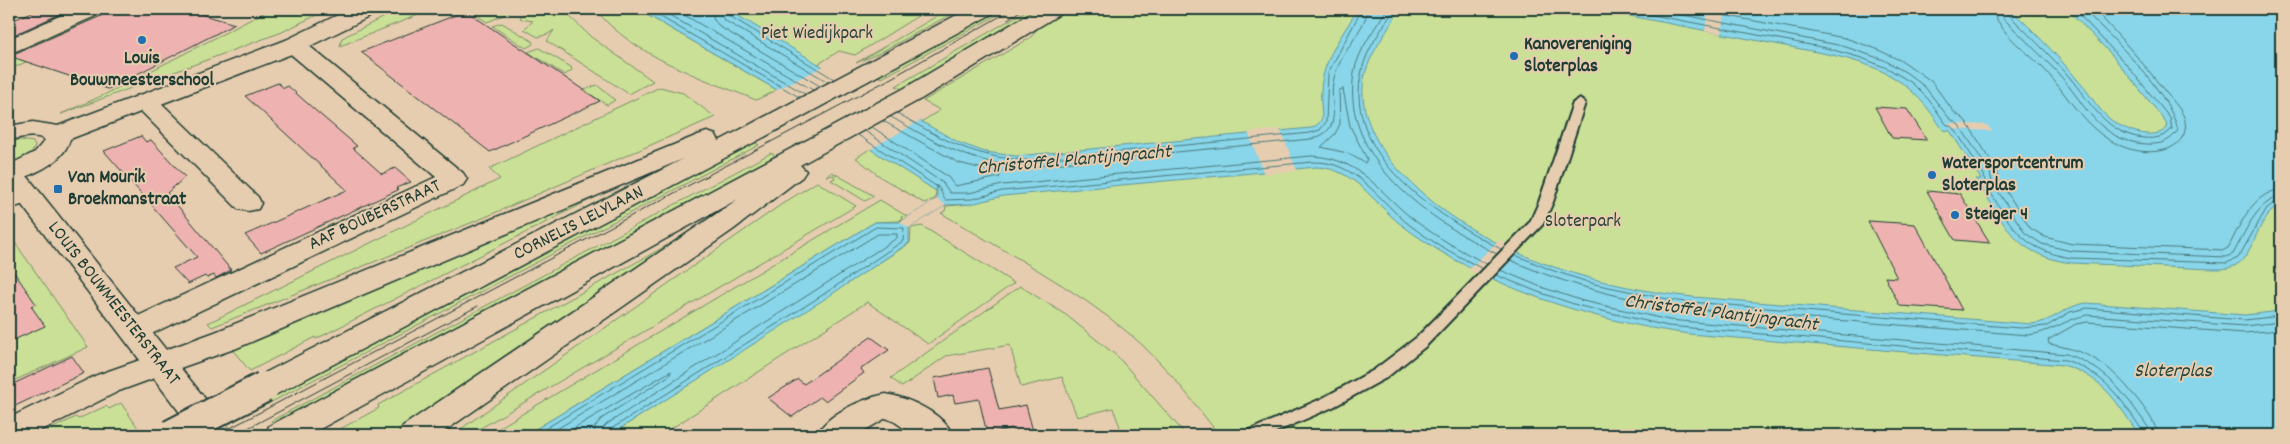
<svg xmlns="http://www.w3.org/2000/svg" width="2290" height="444" viewBox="0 0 2290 444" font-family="Dekko,sans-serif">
<rect width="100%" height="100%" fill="#e7cdaf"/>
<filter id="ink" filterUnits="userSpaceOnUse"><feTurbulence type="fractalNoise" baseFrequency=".02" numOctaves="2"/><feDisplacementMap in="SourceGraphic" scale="10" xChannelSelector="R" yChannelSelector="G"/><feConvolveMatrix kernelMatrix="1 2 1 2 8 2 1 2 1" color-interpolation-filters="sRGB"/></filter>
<g filter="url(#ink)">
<path fill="#cae096" stroke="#748e65" d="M104,9H137L9,70V53Z
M271,9H329L282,32L61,114L106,94Z
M400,9H433L340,46L342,38Z
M467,9H519L487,22Z
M537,9H562L591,37L653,81L629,94L547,41L554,30L548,34L538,37L524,29L533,21L521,19L520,16Z
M595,9H637L777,90L756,100C700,77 634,57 595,9Z
M721,9H929L855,55L839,51L817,65Z
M949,9H961L877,54L856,63Z
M997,9H1008L882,78L877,75Z
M1029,9H1040L919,80L902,89L896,86Z
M1064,9H2140L2281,139V361L2199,435H1219C1192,400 1165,364 1131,335C1074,287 1005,252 941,213L945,211L946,206L970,204L885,145L940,110L923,101L1030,38L1040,25Z
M502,23L532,41L533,44L526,48L492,26Z
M539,48L571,67L572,70L565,75L528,52Z
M597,85L615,100L607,105L584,90Z
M660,87L683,93L715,117L483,218L212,327L208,323L500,179L489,169Z
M721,138L724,140L258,380L256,377Z
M21,140L33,142L35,146C32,156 19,161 9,164V142Z
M752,141L759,145L260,408L254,401Z
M871,148L936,191L935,199L924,203L882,178L856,158Z
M771,153L777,157L275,426L271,421Z
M647,171L316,339L315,337L250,371L230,347Z
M832,172L874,196L865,201L831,180L835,178L834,175L826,176Z
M817,182L856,206L469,435H452L782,204Z
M880,200L908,217L901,221L902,216L900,221L875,222L526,435H487Z
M713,220L718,222L406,435H329L379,408L378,405Z
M922,226L1014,283L928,344L867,302L661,435H610L910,243L911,228Z
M9,234L88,347L9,383Z
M1020,286L1066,315L1118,357L1186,435H1123L1113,408L1077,417L1062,377L1021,387L1010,345L946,356L902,387L891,378Z
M121,403L138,428L123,435H38L76,417L78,419L106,406L109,409Z"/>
<path fill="#89d5e9" stroke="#5f98a1" d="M637,9H727L830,71L960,143L985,152L1016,156L1311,128L1317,125L1322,119C1322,109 1320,100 1321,91C1322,60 1343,34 1358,9H1400C1387,33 1365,58 1363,86C1361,116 1377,146 1397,168C1470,250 1588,286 1693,297L2031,324C2052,323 2064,306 2086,303L2245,315L2281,311V435H2139C2117,403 2104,377 2063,365L1689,334C1608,323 1528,300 1457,261C1437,250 1417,237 1399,223C1372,201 1355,169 1317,167L1003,196L971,204L946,205L909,228V243L823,300L610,435H526L875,222H900L937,199V185L936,191L784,94Z
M2010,9C2035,32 2059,57 2081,84C2091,95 2098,110 2110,119C2122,129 2154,142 2167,128L2166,122L2111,54L2067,9H2281V207C2258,211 2255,255 2236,265C2229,269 2221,269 2213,269L2071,263C2012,254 2005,224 1976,179H1981L1950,131L1943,130C1912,82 1887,68 1832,55L1599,10Z"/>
<path fill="#e7cdaf" d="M1708,9L1725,12L1722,34L1705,31Z
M826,65L923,119L869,150L774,91Z
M1948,123L1987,125L1992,131L1953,129Z
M1280,129L1297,171L1264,174L1248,132Z
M937,199L946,205L909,228L900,222Z
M1499,240L1521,250L1491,281L1468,270Z"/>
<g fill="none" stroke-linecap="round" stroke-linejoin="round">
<path stroke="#497a7c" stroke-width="1" d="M647,9L799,97
M659,9L805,94
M674,9L813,90
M711,9L714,20L720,27L820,86
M719,9L724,20L828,82
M725,9L728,15L834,79
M1387,9C1375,29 1358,50 1354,73C1340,160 1430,220 1497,254
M1394,9C1383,29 1367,47 1362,70C1341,155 1437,216 1501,249
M1621,9L1826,48L1862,58L1889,69L1912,83L1929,100L1946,124L1954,128L1984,175L1985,183C2010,224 2019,249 2071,258L2227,263L2238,258L2267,208L2274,203L2281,202
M1653,9L1843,46L1884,60L1907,73L1925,87L1949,118L1959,125L1990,172L1992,182L2025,233L2042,244L2071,251L2226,257L2233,254C2245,233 2255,203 2281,196
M1691,9L1845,38L1874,48L1904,62L1931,81L1954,112L1965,120L1996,168L1999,180L2030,228L2045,237L2072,244L2224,250L2228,248C2241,224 2251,194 2281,189
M1993,9C1999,33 2025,50 2041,66C2063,88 2077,117 2102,135C2118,147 2138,154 2159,151C2176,149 2190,136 2184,117C2180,107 2170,98 2164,90C2142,61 2118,35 2094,9
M2000,9L2003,18C2021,36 2040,54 2057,72C2085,103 2098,141 2146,144C2160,145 2170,142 2178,130C2168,89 2113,39 2083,9
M2007,9L2008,14C2027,33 2047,52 2065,72C2089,99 2104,134 2144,138C2156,139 2164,137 2172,129L2170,118L2125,63L2074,9
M1343,89L1350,126L1367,159L1365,163L1347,153L1321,147L1335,134L1340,124L1339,91Z
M897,113C944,140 975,159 1031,160L1310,133L1320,130L1326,122L1328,73L1362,9
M891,117C941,145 973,166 1032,166L1311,139C1347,130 1327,103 1334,78C1340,53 1365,30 1368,9
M872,127L947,176L955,186L1000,177L999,173L959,163L883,121
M865,131L943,183L950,193H969L1002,185L1311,156C1363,158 1380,195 1418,223C1440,239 1463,252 1487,264
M858,135L939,188L945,200L972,199L1002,191L1312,162C1357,160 1379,202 1411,226C1433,243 1458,256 1483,269
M1515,255L1554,271L1594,284L1677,301L2021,328L2047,326L2070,312L2087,308L2244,320L2281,316
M1510,260C1569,286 1629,301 1692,309L2028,335C2050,333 2066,319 2087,315L2244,326L2281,322
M1500,270L1541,287L1583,301L1669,320L2066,354C2107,368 2124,393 2148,427L2150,435
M1496,275L1538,292L1580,306L1668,326L2065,360C2104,373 2120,397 2142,430L2143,435
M535,435L876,227L904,228L903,241L821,296L611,429L608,435
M547,435L878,234H897V238L607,424L603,428L602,435
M562,435L671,371L670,375L601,419L595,427L594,435
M2157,435C2156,423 2148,414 2141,404C2113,368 2095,352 2049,344L2048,340L2076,324L2087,322L2244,333L2281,330"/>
</g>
<path fill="#eeb3b0" stroke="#1f3d34" d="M39,9H71L9,37V22Z
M105,9H183L235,24L108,89L9,56L101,16Z
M466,11L588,93L600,101L490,152L361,52Z
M278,83L284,88L288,86L316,111L357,146L353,148L382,174L395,168L411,182L396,188L398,190L261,253L245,235L347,190L245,96Z
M1875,107L1907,109L1927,140L1892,138Z
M141,136L146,142L151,140L185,177L167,193L231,270L216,278L214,275L207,278L205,276L188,284L173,268L197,257L104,151Z
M1927,191L1960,194L1990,243L1955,240Z
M1868,221L1915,224L1962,310L1900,306L1885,277L1897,278Z
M9,265L36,304L31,306L45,326L9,342Z
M871,337L889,350L861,369L864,373L825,401L820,397L792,417L768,398L798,379L804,384Z
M72,356L84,373L9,409V386Z
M988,368L999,410L1026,405L1034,435H1014L1012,428L987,434L979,399L955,403L953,395L938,398L934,378Z"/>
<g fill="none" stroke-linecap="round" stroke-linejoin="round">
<g stroke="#1f3d34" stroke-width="4">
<path id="service" d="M1579,99L1585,103L1553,202L1543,224L1426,346L1386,378L1333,407L1269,435H1246L1248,431L1321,399L1374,370L1416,338L1439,315L1530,222L1539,202L1573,103Z"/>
</g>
<g stroke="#1f3d34" stroke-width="3">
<path id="minor" d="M75,9H103L100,14L9,54V39Z
M294,38L302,40L463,173L467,179L463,185L145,337L134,341L123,337L119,330L123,323L436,177L286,50L283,45L286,40Z
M145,94L154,96L258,197L261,203L258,209L248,211L238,209L136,106L133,101L136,96Z
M27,186L36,188L40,194L36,200L9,209V192Z
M160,353L171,356L176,364L171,372L119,391L32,435H9V418L97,375Z
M886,394C909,398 943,413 953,435H914L895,422L886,418L857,435H817C826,414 864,398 886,394Z"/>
</g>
<g stroke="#1f3d34" stroke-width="3">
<path id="tertiary" d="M350,9H378L375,14L302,50L70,139C65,158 45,169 27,176L227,426L232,435H197L9,188V165L35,152L45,140C37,133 19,138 9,140V126L33,122L58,126L286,40Z"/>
</g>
<g stroke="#1f3d34" stroke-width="3">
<path id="secondary" d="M968,9H995L992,14L755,142L275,395L264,399L253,395L248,387L253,379L683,159L237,348L160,375L149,372L144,364L149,356L215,332L698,135L707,132L716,135L719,141Z
M1037,9H1063L1060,14L921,99L800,165L806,171L802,177L734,229L439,435H398L403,426L738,199L309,435H265L269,426L903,89Z"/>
</g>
<use href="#service" fill="#e7cdaf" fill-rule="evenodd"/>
<use href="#minor" fill="#e7cdaf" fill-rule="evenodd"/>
<use href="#tertiary" fill="#e7cdaf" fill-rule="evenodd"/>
<use href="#secondary" fill="#e7cdaf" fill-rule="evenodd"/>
<path stroke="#1f3d34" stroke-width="1" d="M1008,19L1023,9
M217,435L886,81L1013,9
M235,435L478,306"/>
<g stroke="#1f3d34" stroke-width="34" stroke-linecap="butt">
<path id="secondary-bridge" d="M171,435L264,387"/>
</g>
<use href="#secondary-bridge" stroke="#e7cdaf" stroke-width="30"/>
</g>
</g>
<g fill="#1f6fb2" stroke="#e7cdaf" stroke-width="2">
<circle cx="142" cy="40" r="5"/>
<circle cx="1514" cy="56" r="5"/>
<circle cx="1932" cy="175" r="5"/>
<rect x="53" y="184" width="10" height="10" rx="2.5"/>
<circle cx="1955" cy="215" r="5"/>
</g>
<g text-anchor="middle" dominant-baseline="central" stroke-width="4" stroke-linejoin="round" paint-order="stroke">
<g font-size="19" fill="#284539" stroke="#e7cdaf">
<text x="817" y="34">Piet Wiedijkpark</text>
<text x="1583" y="222">Sloterpark</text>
</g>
<g font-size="19" font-weight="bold" fill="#1f3d34" stroke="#e7cdaf" text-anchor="start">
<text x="1524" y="45">Kanovereniging<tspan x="1524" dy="22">Sloterplas</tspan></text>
<text x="142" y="59" text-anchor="middle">Louis<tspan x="142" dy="22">Bouwmeesterschool</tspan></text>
<text x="1942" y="164">Watersportcentrum<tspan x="1942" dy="22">Sloterplas</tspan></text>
<text x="68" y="178">Van Mourik<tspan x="68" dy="22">Broekmanstraat</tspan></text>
<text x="1965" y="215">Steiger 4</text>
</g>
<g font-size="19" fill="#1f3d34" stroke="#e7cdaf">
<text transform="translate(375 216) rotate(-25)">AAF BOUBERSTRAAT</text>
<text transform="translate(579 224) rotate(-27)">CORNELIS LELYLAAN</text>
<text transform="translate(113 304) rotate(52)">LOUIS BOUWMEESTERSTRAAT</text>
</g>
<g font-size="20" font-style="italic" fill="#24453d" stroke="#e7cdaf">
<text transform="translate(1074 161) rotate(-5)">Christoffel Plantijngracht</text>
<text transform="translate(1721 314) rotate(7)">Christoffel Plantijngracht</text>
<text x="2173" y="372">Sloterplas</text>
</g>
</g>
<rect width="2290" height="444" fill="none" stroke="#e7cdaf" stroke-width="30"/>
<rect x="15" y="15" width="2260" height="414" fill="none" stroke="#1f3d34" stroke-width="2" filter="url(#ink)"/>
</svg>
